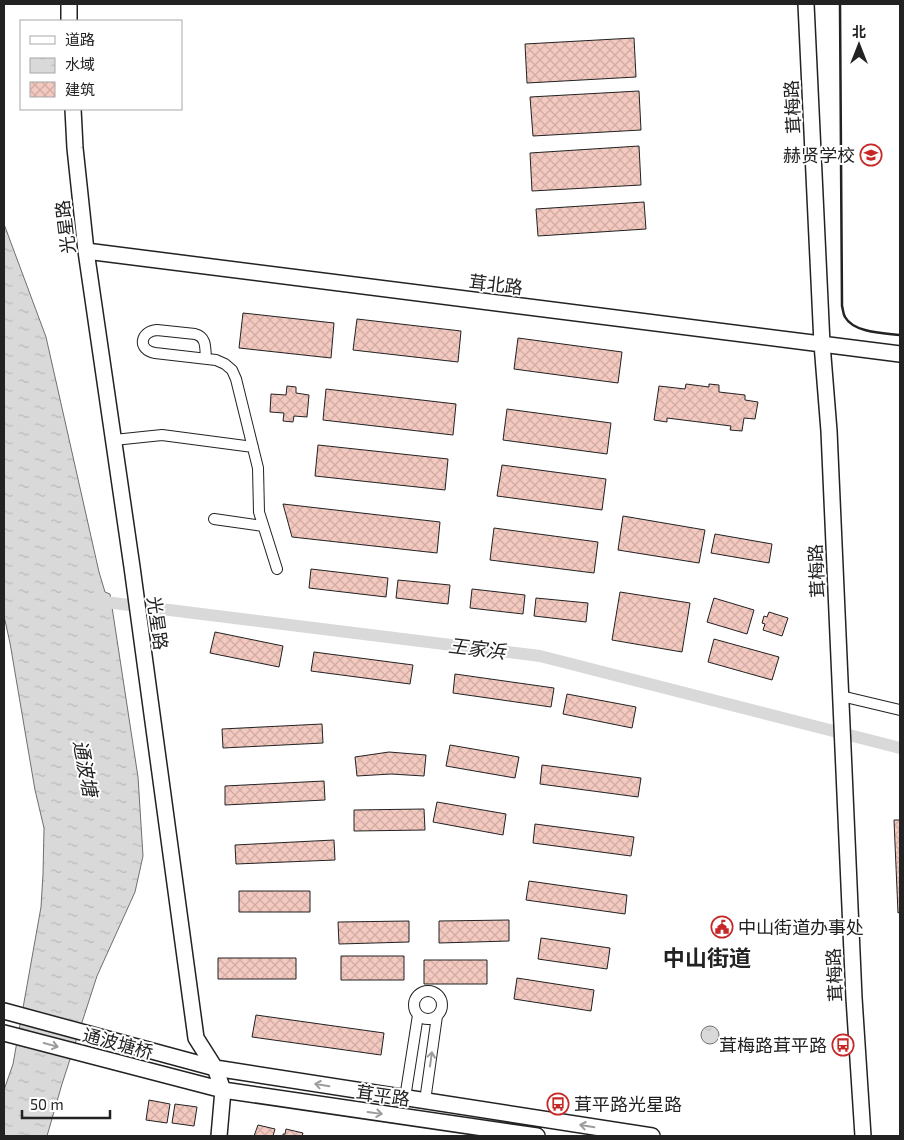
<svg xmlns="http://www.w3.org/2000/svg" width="904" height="1140" viewBox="0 0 904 1140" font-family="'Exo 2','Noto Sans SC',sans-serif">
<defs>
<pattern id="water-ripples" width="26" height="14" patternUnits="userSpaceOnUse" patternTransform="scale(1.25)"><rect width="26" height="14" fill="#d9d9d9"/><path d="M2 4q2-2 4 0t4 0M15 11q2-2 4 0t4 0" fill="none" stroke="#bababa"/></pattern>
<pattern id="building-cross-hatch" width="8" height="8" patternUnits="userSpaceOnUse" patternTransform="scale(1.25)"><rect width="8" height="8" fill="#f3c9c0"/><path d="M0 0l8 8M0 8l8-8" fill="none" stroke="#d0aca5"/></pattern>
</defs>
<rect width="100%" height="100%" fill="#fff"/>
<path fill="url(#water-ripples)" stroke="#6f6f6f" d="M4,224L46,337L99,572L105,592L110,594L138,777L143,856L135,892L97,976L62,1084L47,1136H4V1090L13,1064L41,907L43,874L44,828L35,790L10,643L4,616Z
M701 1035a9 9 0 1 1 18 0a9 9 0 1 1-18 0Z"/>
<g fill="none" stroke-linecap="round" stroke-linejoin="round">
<path stroke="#d9d9d9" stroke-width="12" d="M97,601L540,656L900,748"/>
</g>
<path fill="url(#building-cross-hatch)" stroke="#222" d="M634,38L636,77L527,83L525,44Z
M639,91L641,130L533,136L530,97Z
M639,146L641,185L532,191L530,153Z
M644,202L646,229L538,236L536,209Z
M243,313L334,323L331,358L239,348Z
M357,319L461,331L458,362L353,350Z
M518,338L622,352L618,383L514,369Z
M686,384L709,387V384L719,385V392L745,395V400L758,402L755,419L744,418L742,431L730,430L731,426L667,418V422L654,420L659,386L685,389Z
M287,386L296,387V393L309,395L307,417L294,416L293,422L283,421L284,413L270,412L271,394L286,395Z
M326,389L456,404L453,435L323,420Z
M507,409L611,423L607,454L503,440Z
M318,445L448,459L445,490L315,476Z
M502,465L606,479L602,510L497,496Z
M283,504L440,522L437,553L292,537Z
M623,516L705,530L699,563L618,550Z
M494,528L598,542L594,573L490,560Z
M715,534L772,544L769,563L711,553Z
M311,569L388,578L386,597L309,588Z
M398,580L450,585L448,604L396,598Z
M472,589L525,595L523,614L470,608Z
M620,592L690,603L682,652L612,640Z
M536,598L588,603L586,622L534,616Z
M714,598L754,610L747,634L707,622Z
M769,612L788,618L782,636L763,630L765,624L762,623L764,616L767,617Z
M215,632L283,646L279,667L210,653Z
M714,639L779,657L772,680L708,662Z
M314,652L413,665L410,684L311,671Z
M455,674L554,688L551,707L453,693Z
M567,694L636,707L632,728L563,714Z
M322,724L323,743L223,748L222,729Z
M450,745L519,757L515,778L446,766Z
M389,752L426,755L424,776L391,774L357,776L355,757Z
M542,765L641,778L638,797L540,784Z
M324,781L325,800L225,805V786Z
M437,802L506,814L503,835L433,822Z
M424,809L425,830L354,831V810Z
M894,820H900V912L898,913Z
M535,824L634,837L631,856L533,843Z
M334,840L335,860L236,864L235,845Z
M529,881L627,895L625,914L526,900Z
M239,891H310V912H239Z
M509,920V941L439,943V921Z
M409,921V942L339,944L338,922Z
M541,938L610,948L607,969L538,959Z
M341,956H404V980H341Z
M218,958H296V979H218Z
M424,960H487V984H424Z
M517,978L594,990L591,1011L514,999Z
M256,1015L384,1033L381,1055L252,1037Z
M149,1100L170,1104L167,1123L146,1120Z
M175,1104L197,1107L194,1126L172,1123Z
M258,1125L275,1129L273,1136H254Z
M286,1129L303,1133L302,1136H283V1134H285Z"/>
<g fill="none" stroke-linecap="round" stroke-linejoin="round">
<g stroke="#222" stroke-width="12">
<path id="street" d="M206,359C205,348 207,337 195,334L157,330C140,331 137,350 155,353L216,360L225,364L232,370L236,379L258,468L259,512L277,569
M114,440L162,435L253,447
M214,519L263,526
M841,696L900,710
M414 1005a14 14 0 1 1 28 0a14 14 0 1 1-28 0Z
M405,1098L418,1015
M425,1101L437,1016"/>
</g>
<g stroke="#222" stroke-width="18">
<path id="secondary" d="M69,4V21
M806,4L822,344L829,431L854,998L863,1136
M73,109L75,148L86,251L132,567L196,1038L215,1068L223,1090L219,1136
M86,251L900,354
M4,1011L215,1068L652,1136
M4,1033L223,1090L537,1136"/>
</g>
<use href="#street" stroke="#fff" stroke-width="10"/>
<use href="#secondary" stroke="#fff" stroke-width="15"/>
<path stroke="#222" stroke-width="2.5" d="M840,4L842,306C843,309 843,314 845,317C854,333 884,333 900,335"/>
</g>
<defs><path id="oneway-shaft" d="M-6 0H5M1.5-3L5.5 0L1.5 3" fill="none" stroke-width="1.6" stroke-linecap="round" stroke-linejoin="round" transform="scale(1.25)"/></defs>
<g stroke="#9c9c9c">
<use href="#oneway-shaft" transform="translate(51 1045) rotate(15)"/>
<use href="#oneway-shaft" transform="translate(431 1059) rotate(-82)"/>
<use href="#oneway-shaft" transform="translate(322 1085) rotate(-171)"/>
<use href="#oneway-shaft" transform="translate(375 1113) rotate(8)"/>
<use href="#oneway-shaft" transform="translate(587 1126) rotate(-171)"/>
</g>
<defs>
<g id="school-ring" transform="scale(1.125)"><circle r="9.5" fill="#fff" stroke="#c62828" stroke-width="1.5"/><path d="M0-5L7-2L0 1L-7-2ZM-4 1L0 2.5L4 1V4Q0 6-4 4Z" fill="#c62828"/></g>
<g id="civic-ring" transform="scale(1.125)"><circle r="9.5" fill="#fff" stroke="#c62828" stroke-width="1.5"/><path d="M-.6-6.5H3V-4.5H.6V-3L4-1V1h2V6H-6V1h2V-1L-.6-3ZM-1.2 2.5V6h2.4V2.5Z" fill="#c62828"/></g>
<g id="bus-ring" transform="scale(1.125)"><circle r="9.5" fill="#fff" stroke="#c62828" stroke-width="1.5"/><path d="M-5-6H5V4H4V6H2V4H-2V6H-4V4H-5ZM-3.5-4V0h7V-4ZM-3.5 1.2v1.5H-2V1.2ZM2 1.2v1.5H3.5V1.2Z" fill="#c62828"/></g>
</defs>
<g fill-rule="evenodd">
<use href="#school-ring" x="871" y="155"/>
<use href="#civic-ring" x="722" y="927"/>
<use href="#bus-ring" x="843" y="1045"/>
<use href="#bus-ring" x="558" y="1104"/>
</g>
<g text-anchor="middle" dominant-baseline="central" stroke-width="4" stroke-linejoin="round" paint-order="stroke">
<g font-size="18" fill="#222" stroke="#fff">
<text transform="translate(792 107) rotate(-93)">茸梅路</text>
<text transform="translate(65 227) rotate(-97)">光星路</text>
<text transform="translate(496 284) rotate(7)">茸北路</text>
<text transform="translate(816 571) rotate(-93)">茸梅路</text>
<text transform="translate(158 623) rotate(82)">光星路</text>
<text transform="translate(834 975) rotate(-93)">茸梅路</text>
<text transform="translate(118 1043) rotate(15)">通波塘桥</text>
<text transform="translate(383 1095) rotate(8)">茸平路</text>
</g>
<g font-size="18" fill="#222" stroke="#fff" text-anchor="end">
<text x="855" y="155">赫贤学校</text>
<text x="738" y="927" text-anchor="start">中山街道办事处</text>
<text x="827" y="1045">茸梅路茸平路</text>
<text x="574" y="1104" text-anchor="start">茸平路光星路</text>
</g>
<g font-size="19" font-style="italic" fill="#222" stroke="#fff">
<text transform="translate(477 648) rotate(7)">王家浜</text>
<text transform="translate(86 768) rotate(79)">通波塘</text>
</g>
<g font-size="22" font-weight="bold" fill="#222" stroke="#fff">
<text x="707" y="957">中山街道</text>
</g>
</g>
<rect width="904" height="1140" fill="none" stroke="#222222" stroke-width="10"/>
<rect x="20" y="20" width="162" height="90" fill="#ffffff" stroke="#a7a7a7"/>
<rect x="30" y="36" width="25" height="8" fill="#ffffff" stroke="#a7a7a7"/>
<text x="65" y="45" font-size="15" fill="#222222">道路</text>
<rect x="30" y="58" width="25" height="15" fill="url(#water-ripples)" stroke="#a7a7a7"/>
<text x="65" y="70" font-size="15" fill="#222222">水域</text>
<rect x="30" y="82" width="25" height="15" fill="url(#building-cross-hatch)" stroke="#a7a7a7"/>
<text x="65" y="95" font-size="15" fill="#222222">建筑</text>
<g transform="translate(859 45)" stroke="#ffffff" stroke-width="4" paint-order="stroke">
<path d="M0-4L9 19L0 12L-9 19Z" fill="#222222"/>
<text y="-8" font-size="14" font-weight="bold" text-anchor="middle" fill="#222222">北</text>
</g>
<path d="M22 1110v8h88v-8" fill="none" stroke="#222222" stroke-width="2.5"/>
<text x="30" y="1110" font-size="15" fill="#222222" stroke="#ffffff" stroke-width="4" paint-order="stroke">50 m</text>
</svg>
